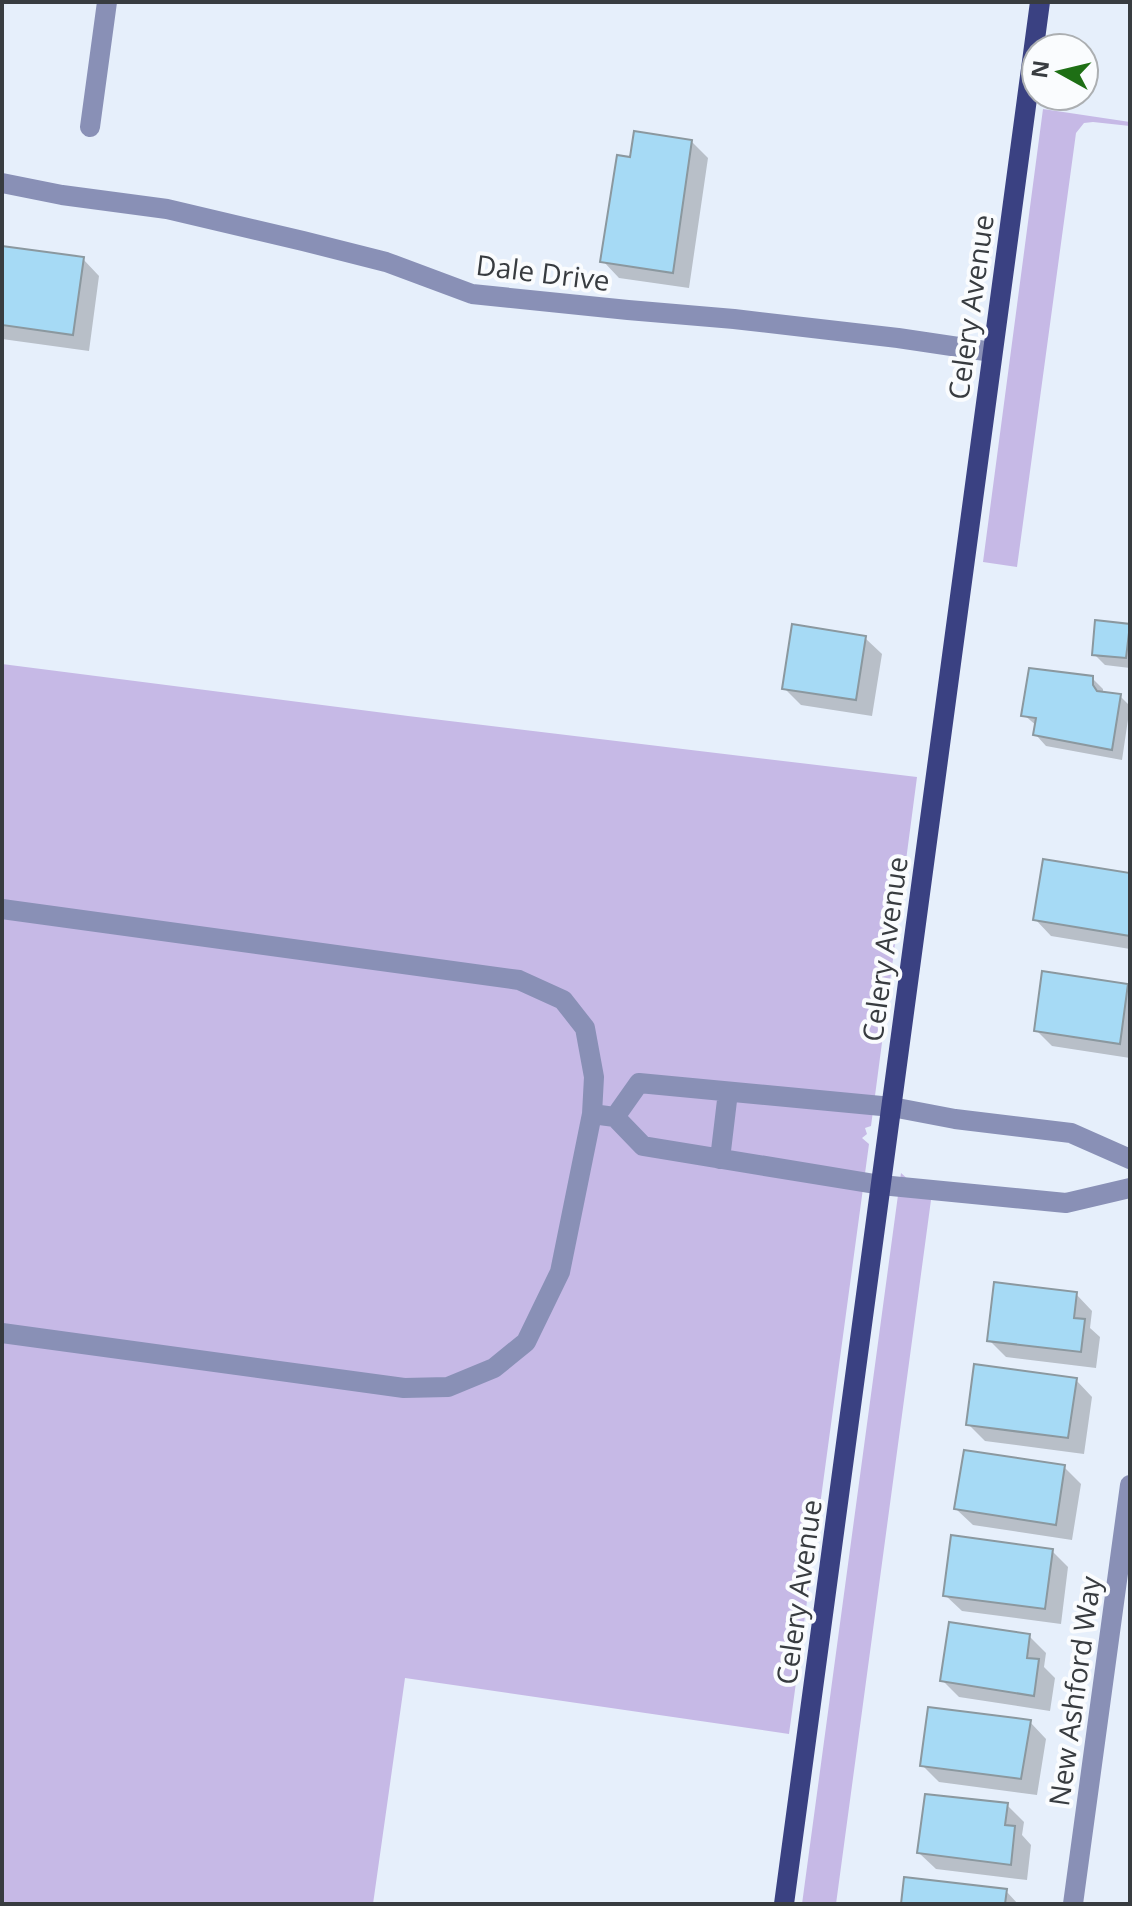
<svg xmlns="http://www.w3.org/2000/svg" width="1132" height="1906" viewBox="0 0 1132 1906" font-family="'Open Sans',sans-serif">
<rect width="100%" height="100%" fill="#e6effb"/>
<path fill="#c6b9e6" d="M1043,109L1130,122V126L1093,122L1084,123L1076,133L1017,567L983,562Z
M2,664L408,716L917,777L871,1126L865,1128L867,1134L862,1138L869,1144L789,1734L405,1678L373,1904H2Z
M901,1173L931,1200L836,1904H802Z"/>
<path fill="#0003" d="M692,142L708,158L689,288L619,278L603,261L632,159Z
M2,248L83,259L99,276L89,351L2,339Z
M1129,626L1130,668L1105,665L1094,654Z
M865,638L882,654L872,716L801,705L784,688Z
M1092,678L1103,689V693L1120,696L1130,706L1122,760L1046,746L1036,735L1037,726L1024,715Z
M1130,875V949L1051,936L1035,919Z
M1127,985L1130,988V1058L1052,1046L1036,1030Z
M1076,1294L1092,1311L1090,1328L1100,1337L1096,1368L1006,1357L989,1340Z
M1076,1380L1092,1397L1084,1454L985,1441L968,1424Z
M1064,1467L1081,1484L1072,1540L973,1525L956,1509Z
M1052,1551L1068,1567L1061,1624L962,1611L945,1595Z
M1029,1636L1046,1653L1044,1667L1055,1678L1050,1711L959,1697L942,1680Z
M1030,1722L1046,1739L1037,1795L939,1782L922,1765Z
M1007,1805L1024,1822L1022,1835L1031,1845L1027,1880L936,1869L919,1853Z
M1006,1891L1018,1904H903Z"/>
<path fill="#a6daf5" stroke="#8b989f" stroke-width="2" d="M634,131L692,140L673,273L600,262L617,155L630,157Z
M2,246L84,257L73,335L2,325Z
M1095,620L1130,624L1126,658L1092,655Z
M792,624L866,636L856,700L782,689Z
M1029,668L1093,676V685L1097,691L1121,694L1112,750L1033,735L1036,718L1021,716Z
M1043,859L1130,873V936L1033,920Z
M1042,971L1128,984L1120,1044L1034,1031Z
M994,1282L1077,1292L1074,1318L1085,1319L1081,1352L987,1341Z
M974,1364L1077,1378L1068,1438L966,1425Z
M964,1450L1065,1465L1056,1525L954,1509Z
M951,1535L1053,1549L1045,1609L943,1596Z
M949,1622L1030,1634L1027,1658L1039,1659L1034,1696L940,1681Z
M928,1707L1031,1720L1021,1779L920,1766Z
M925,1794L1008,1803L1005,1825L1015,1826L1011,1865L917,1853Z
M904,1877L1007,1889L1005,1904H901Z"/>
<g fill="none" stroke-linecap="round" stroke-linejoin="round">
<path stroke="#8990b6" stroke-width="20" d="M90,127L107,2
M2,183L62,195L167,209L303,241L386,262L472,294L628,310L734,319L898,338L992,352
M2,909L519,980L563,1000L585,1028L594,1077L592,1114L560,1272L526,1342L494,1368L448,1387L404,1388L2,1333
M592,1114L615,1117L643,1146L881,1185L1066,1203L1130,1188
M615,1117L639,1083L892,1107L955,1119L1071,1133L1130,1159
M720,1159L728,1092
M1073,1904L1130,1485"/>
<path stroke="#3a4182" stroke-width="20" d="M784,1904L1040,2"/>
</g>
<g text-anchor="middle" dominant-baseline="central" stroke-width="8" stroke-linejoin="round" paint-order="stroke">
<g font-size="28" fill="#383c40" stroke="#fafcfe">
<text transform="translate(543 272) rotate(7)">Dale Drive</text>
<text transform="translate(970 307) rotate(-82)">Celery Avenue</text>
<text transform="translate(884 949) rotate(-82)">Celery Avenue</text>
<text transform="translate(798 1592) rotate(-82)">Celery Avenue</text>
<text transform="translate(1074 1691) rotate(-82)">New Ashford Way</text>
</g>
</g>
<rect width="1132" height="1906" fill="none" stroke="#383c40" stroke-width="8"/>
<g transform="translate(1060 72) rotate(278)"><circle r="38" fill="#fafcfe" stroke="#acafb2" stroke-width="2"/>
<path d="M0-6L14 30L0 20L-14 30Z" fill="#1e6f15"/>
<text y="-12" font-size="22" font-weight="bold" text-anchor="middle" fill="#383c40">N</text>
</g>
</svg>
